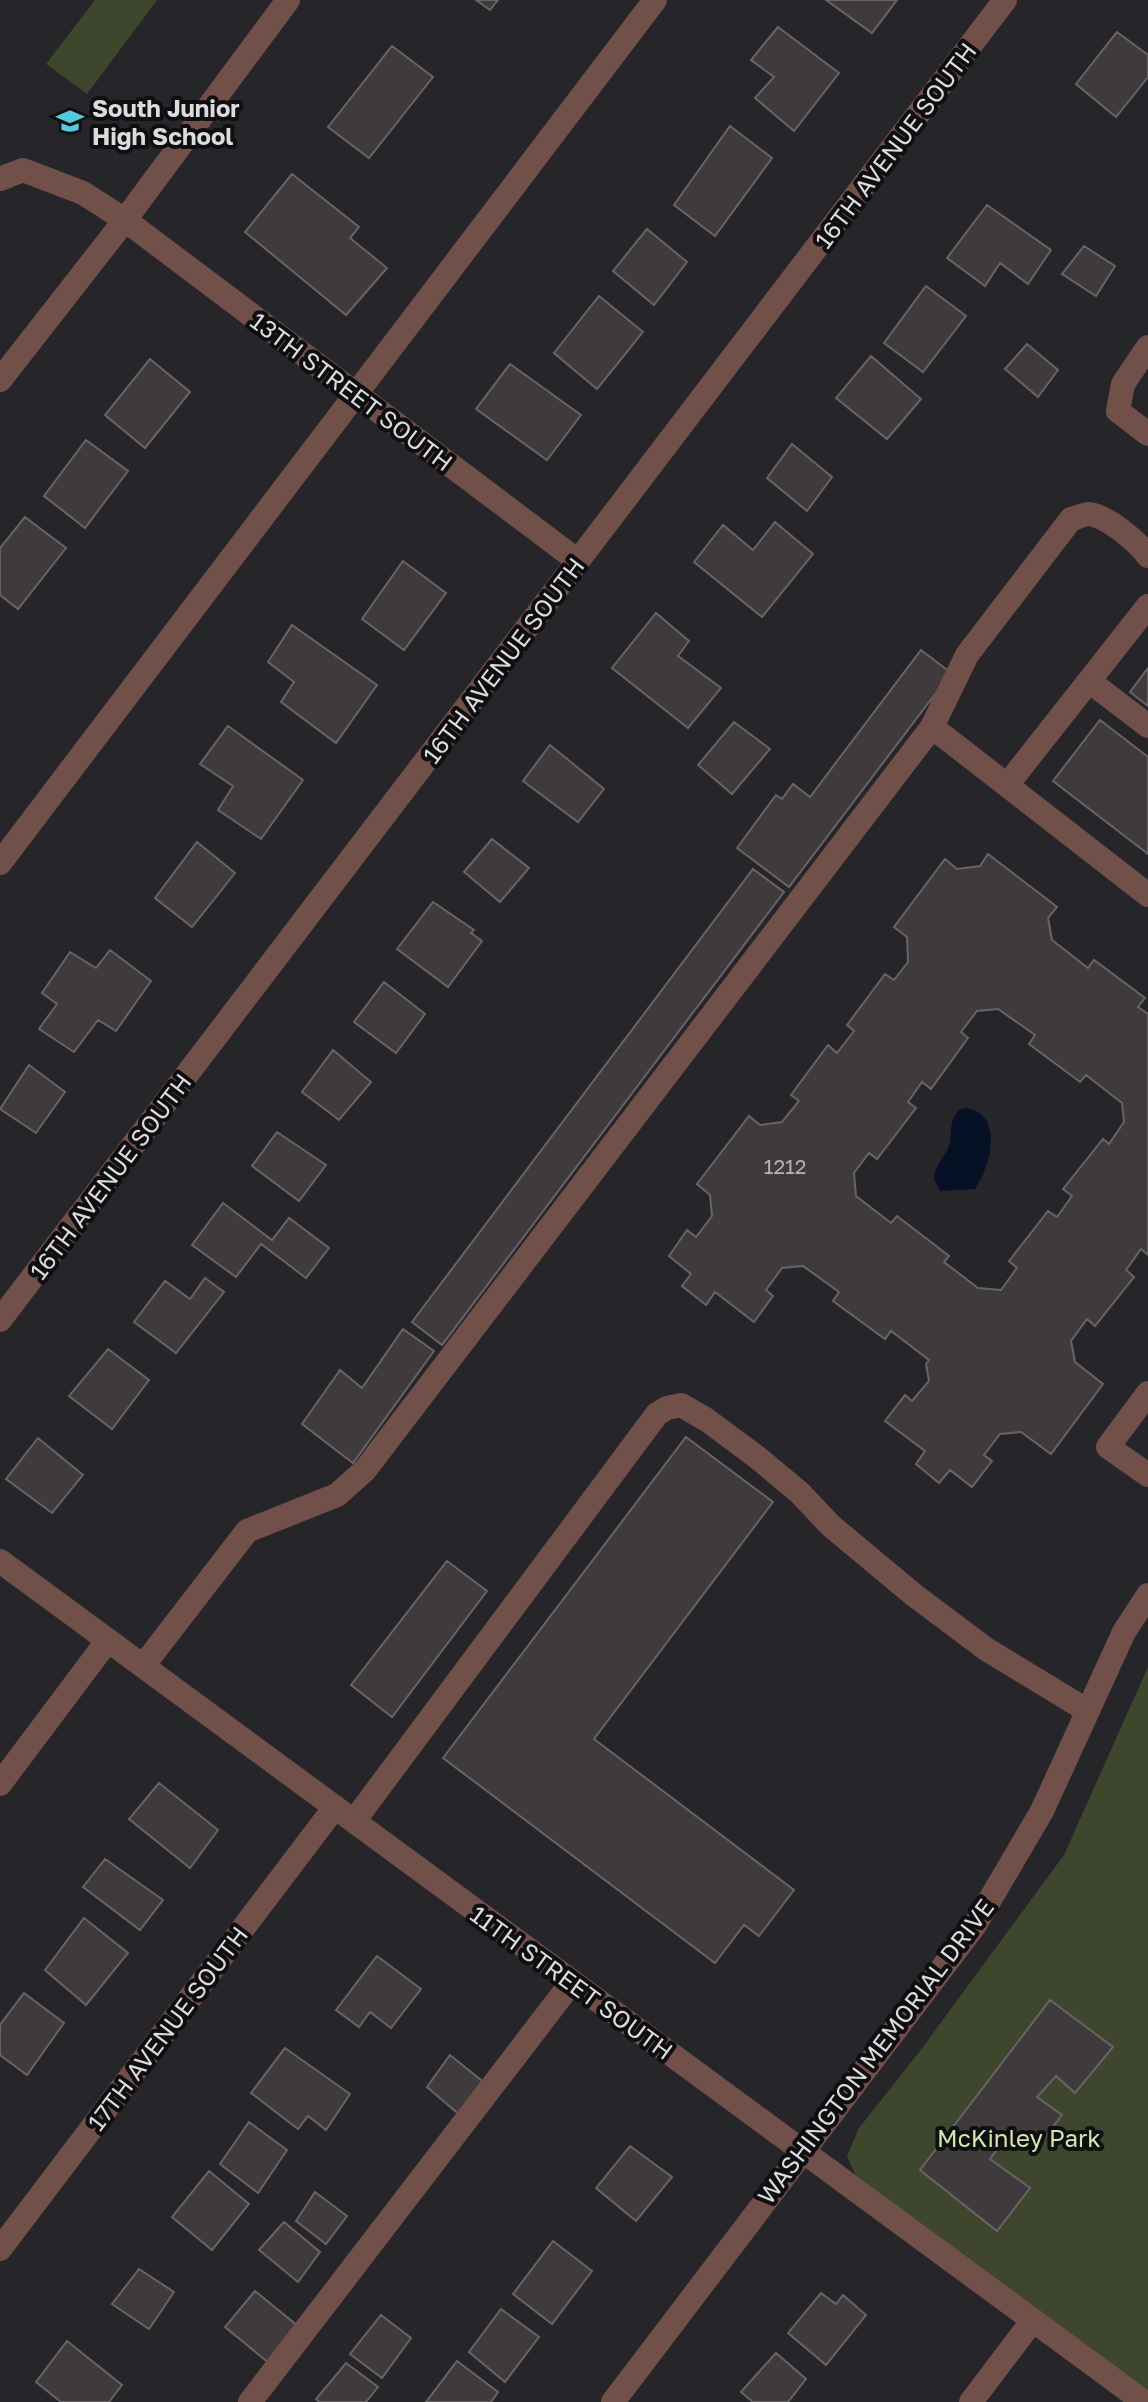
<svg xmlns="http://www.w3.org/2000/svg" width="1148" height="2402" viewBox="0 0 1148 2402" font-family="'Golos Text',sans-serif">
<rect width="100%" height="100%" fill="#262529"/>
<path fill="#3e472d" d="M95,0H157L87,94L46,64Z
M1148,1667V2402H1143L855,2174L847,2156L859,2128L920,2051L1064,1855Z"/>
<path fill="#071126" d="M965,1108C1005,1113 991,1167 975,1189L940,1191L934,1179C935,1166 942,1160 948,1148C954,1136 946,1126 959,1110Z"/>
<path fill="#3f3a3c" stroke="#696366" stroke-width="2" fill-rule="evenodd" d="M476,0H498L490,10Z
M826,0H897L872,33Z
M778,27L839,73L794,131L755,98L774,77L751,60Z
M1117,32L1148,55V77L1116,117L1076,84Z
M392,46L433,77L369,158L328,127Z
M730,126L772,158L715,236L674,205Z
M292,174L359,227L350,238L387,268L346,315L245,232Z
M987,205L1051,250L1028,284L1000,263L985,286L947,258Z
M647,229L687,262L654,305L613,271Z
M1084,246L1115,266L1096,296L1062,274Z
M926,286L966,316L923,372L884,343Z
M599,296L643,332L597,389L554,353Z
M1027,344L1058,370L1038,397L1005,369Z
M871,356L921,399L887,439L836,398Z
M150,359L190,392L145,448L105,415Z
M510,364L581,415L547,460L476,409Z
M86,440L128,471L85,528L44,496Z
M792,444L832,477L807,511L767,478Z
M25,517L66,548L18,609L0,595V548Z
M775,522L813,554L762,617L694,562L723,525L753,550Z
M403,561L446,593L404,650L362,619Z
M656,613L689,641L678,656L721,688L688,728L612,668Z
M292,625L377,685L336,743L281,702L294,682L268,662Z
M921,650L951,673L789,887L737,848L776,795L782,799L793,784L810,797Z
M1148,668V706L1130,692Z
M1100,720L1148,757V854L1053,781Z
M734,722L770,749L732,794L698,765Z
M228,726L303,780L261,839L218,810L233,786L200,764Z
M550,745L604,789L578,822L523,781Z
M492,839L529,868L500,902L464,872Z
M197,842L235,873L192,927L155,898Z
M988,854L1057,907L1048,918L1052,940L1088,968L1094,960L1145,998L1138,1007L1148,1014V1255L1141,1249L1126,1270L1134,1277L1095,1326L1087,1319L1071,1341L1075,1362L1103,1384L1051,1454L1021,1432L1000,1434L984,1455L992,1461L972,1487L950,1470L939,1483L916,1464L925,1451L885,1421L905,1395L912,1401L929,1381L926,1364L929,1360L891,1331L885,1339L833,1301L839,1292L803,1266L782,1268L766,1290L773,1296L754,1322L715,1292L706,1305L682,1286L691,1274L669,1256L687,1230L696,1237L712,1216L710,1195L697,1184L749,1116L760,1125L782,1122L799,1101L791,1095L828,1045L837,1053L854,1031L847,1025L885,974L894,980L908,962L907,937L894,927L945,859L957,869L980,866ZM998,1009L1035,1035L1029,1044L1080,1082L1086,1075L1122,1103L1124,1122L1109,1144L1103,1139L1063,1189L1072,1196L1057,1217L1048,1211L1009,1261L1017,1268L1001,1290L978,1288L944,1262L949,1256L897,1216L891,1223L856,1196L854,1173L869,1153L877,1159L916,1108L908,1102L922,1082L931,1089L968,1038L961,1032L977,1011Z
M753,869L784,892L442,1345L412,1322Z
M433,902L474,930L471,933L482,941L448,987L397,949Z
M110,950L151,981L116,1031L98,1020L74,1052L39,1029L57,1004L42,993L70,952L96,968Z
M384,982L425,1014L396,1053L354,1022Z
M333,1050L371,1082L339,1120L302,1092Z
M29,1065L65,1092L36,1133L0,1109Z
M277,1132L326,1165L299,1201L252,1166Z
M223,1203L272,1240L289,1218L329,1248L306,1278L261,1244L236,1277L192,1245Z
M205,1278L224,1292L176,1353L134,1322L165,1281L190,1299Z
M403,1329L434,1351L353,1463L302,1424L340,1370L362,1388Z
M108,1349L149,1380L112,1429L69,1396Z
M686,1437L773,1502L594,1739L794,1890L759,1936L744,1925L715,1963L443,1758Z
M38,1438L83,1475L52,1513L6,1479Z
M447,1561L487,1591L392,1717L351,1685Z
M159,1783L218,1830L190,1868L129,1819Z
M105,1859L163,1900L140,1930L83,1887Z
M84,1918L128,1953L86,2005L45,1970Z
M377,1956L421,1989L391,2028L370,2012L359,2027L336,2010Z
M24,1993L64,2023L27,2075L0,2055V2025Z
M1050,2000L1113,2047L1075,2093L1056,2076L1037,2097L1062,2115L1033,2153L1009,2134L990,2159L1030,2188L997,2231L920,2170Z
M285,2048L350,2094L326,2130L308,2116L298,2129L251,2093Z
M450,2055L487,2085L461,2116L427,2087Z
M249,2122L287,2150L258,2193L220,2164Z
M630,2146L672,2177L636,2221L596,2188Z
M209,2171L249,2204L212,2250L172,2217Z
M315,2192L347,2216L326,2244L296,2221Z
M284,2222L320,2252L298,2282L259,2250Z
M553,2241L592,2271L552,2324L513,2294Z
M139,2269L174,2292L149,2329L112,2304Z
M255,2291L299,2327L269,2363L225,2327Z
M821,2293L836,2304L843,2295L866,2315L826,2365L788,2333Z
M501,2309L539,2337L505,2382L469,2352Z
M381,2315L411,2338L382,2378L350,2354Z
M67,2341L122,2385L109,2402H61L36,2382Z
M776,2353L806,2379L788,2402H753L741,2392Z
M457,2361L498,2392L491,2402H426Z
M346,2363L378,2387L366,2402H320L316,2399Z"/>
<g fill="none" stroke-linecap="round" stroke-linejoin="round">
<path stroke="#72504a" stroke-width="24" d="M0,179L23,170L83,193L125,220L578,561
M1148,347L1123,384L1118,411L1148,434
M0,380L125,220L288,0
M1089,681L1148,726
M932,727L967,655L1071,519C1076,518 1084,514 1089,514C1107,516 1138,542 1148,556
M1007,785L1148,606
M0,863L655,0
M0,1320L1005,0
M1148,1393L1108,1447L1148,1475
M0,1561L1144,2402
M143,1666L247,1531L337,1495L365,1470L932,727L1148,895
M0,1784L108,1640
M354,1821L657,1414L667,1408L681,1405L707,1420L758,1458L800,1493L830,1525L914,1595L986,1649L1088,1711
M0,2249L335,1807
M250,2402L572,1982
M613,2402L975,1925L1042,1811L1124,1632L1148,1595
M971,2402L1033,2320"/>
</g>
<defs>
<g id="school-bare" transform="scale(2.16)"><path d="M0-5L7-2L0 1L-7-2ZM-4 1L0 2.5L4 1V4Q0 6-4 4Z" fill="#55cadf" stroke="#0f0e10" stroke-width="2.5" paint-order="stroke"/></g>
</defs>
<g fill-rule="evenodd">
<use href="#school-bare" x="70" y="121"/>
</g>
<g text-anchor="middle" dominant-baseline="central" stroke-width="8" stroke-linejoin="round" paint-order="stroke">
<g font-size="20" fill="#b5b3b6">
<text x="785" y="1166">1212</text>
</g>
<g font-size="24" font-weight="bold" fill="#dcdbde" stroke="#0f0e10" text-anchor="start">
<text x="92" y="107">South Junior<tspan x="92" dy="28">High School</tspan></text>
</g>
<g font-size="24" fill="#dcdbde" stroke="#0f0e10">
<text transform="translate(895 145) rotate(-53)">16TH AVENUE SOUTH</text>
<text transform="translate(352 391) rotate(37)">13TH STREET SOUTH</text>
<text transform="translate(503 660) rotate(-53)">16TH AVENUE SOUTH</text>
<text transform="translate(110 1176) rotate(-53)">16TH AVENUE SOUTH</text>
<text transform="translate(572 1982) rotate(36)">11TH STREET SOUTH</text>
<text transform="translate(167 2028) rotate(-53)">17TH AVENUE SOUTH</text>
<text transform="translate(875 2051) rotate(-53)">WASHINGTON MEMORIAL DRIVE</text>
</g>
<g font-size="24" fill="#d2e6b0" stroke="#0f0e10">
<text x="1019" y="2137">McKinley Park</text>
</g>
</g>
</svg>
